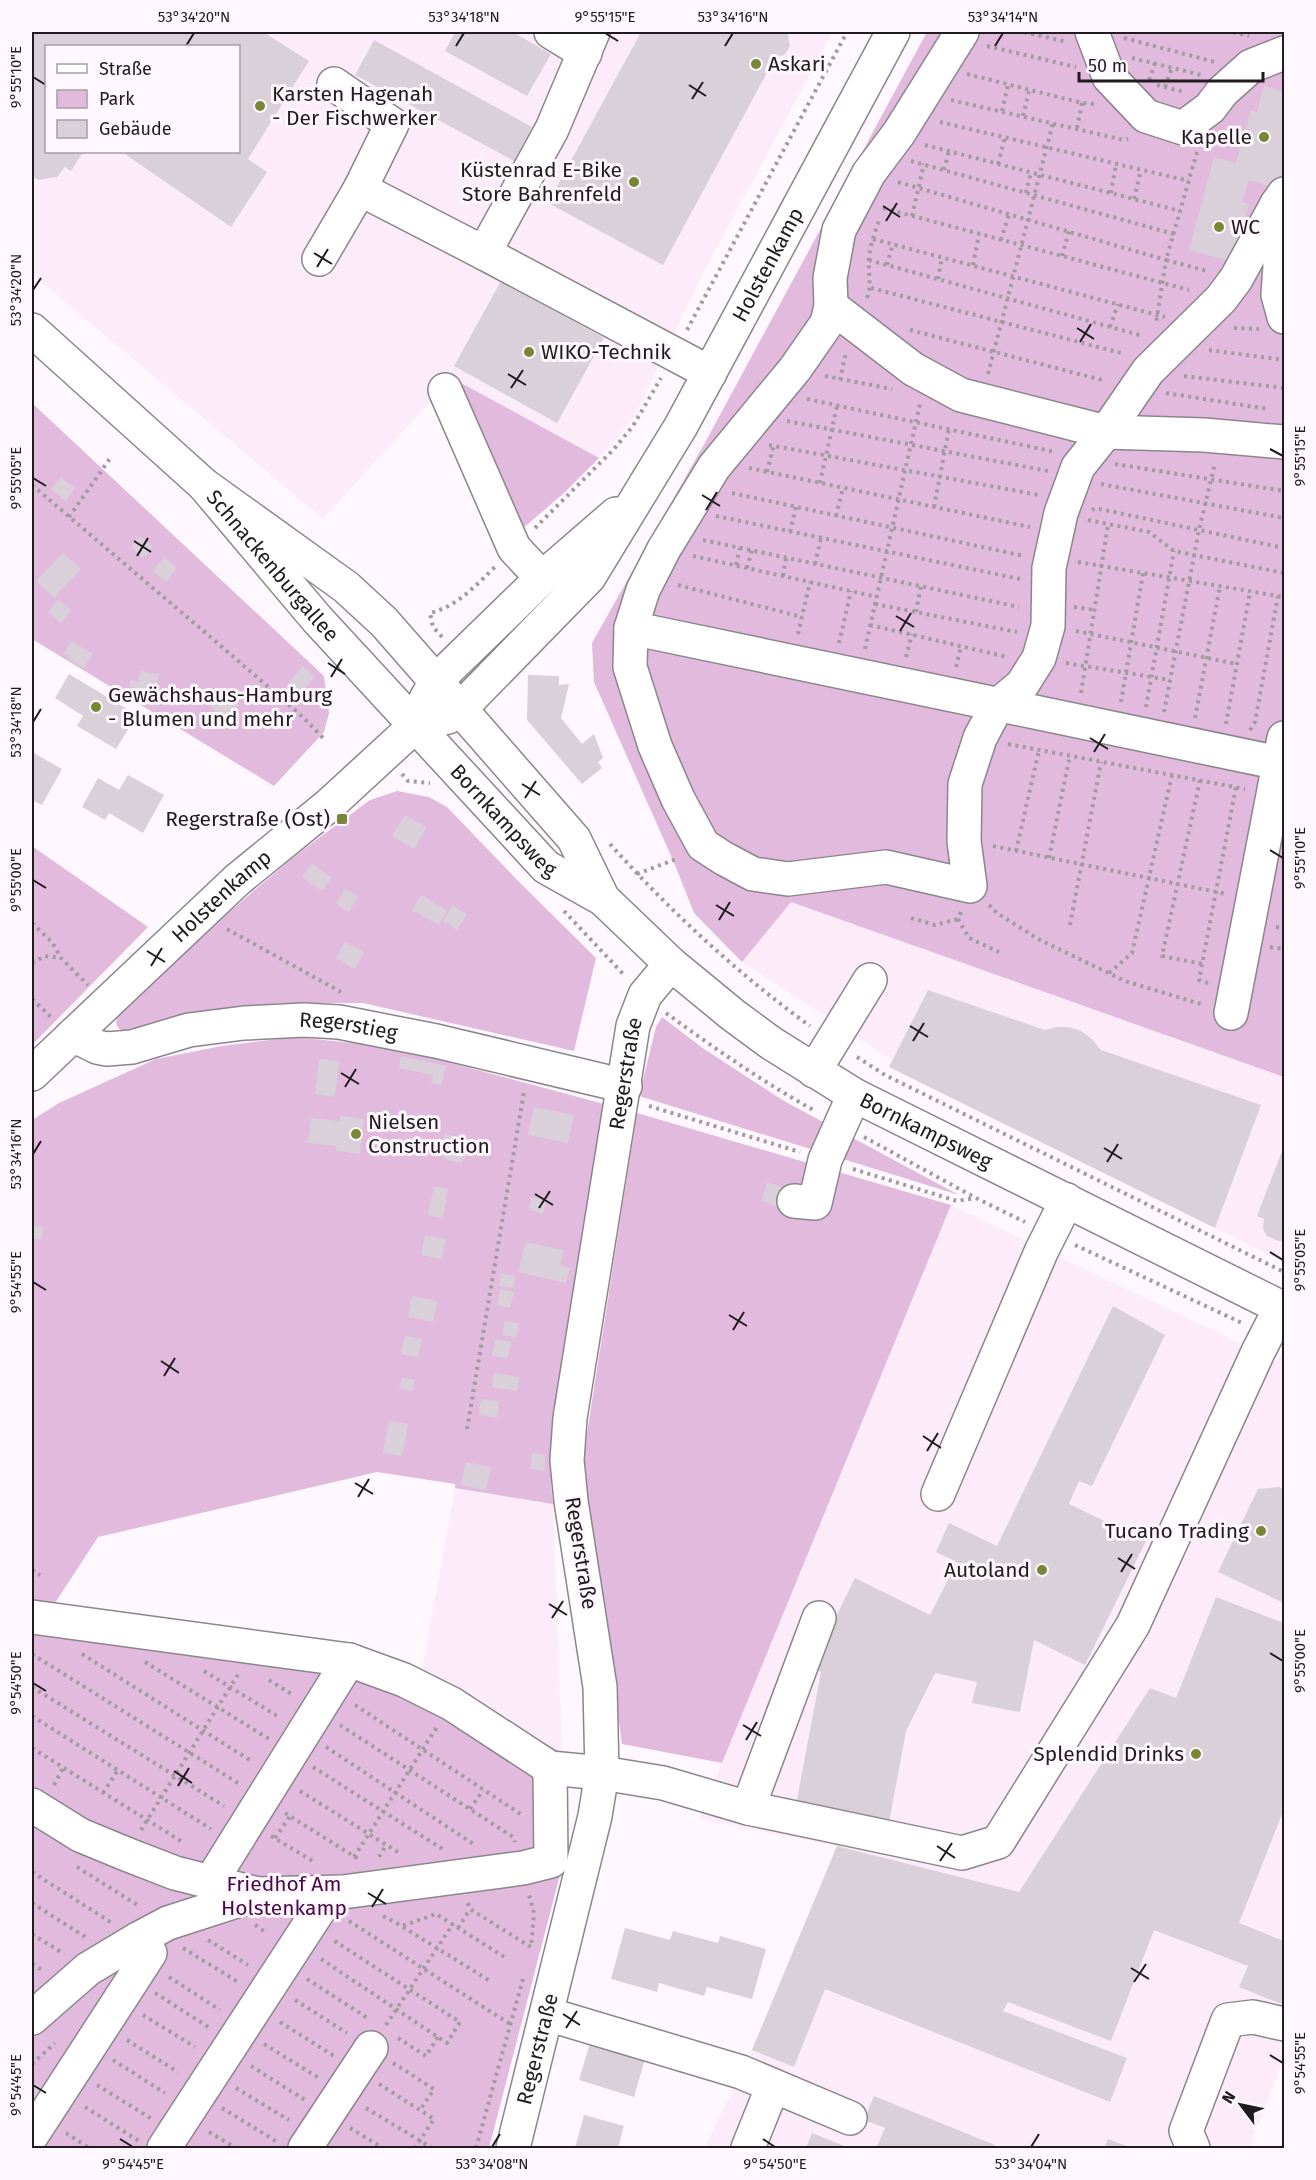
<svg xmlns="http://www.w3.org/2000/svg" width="1316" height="2180" viewBox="0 0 1316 2180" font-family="'Fira Sans',sans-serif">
<rect width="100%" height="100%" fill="#fef7fd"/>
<path fill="#fcecfa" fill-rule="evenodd" d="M32,32H833L703,273L634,418L599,458L450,377L431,401L323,519L32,274ZM46,46H238V152H46Z
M791,901L1284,1077V1262L889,1067L892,1060L742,962Z
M951,1205L1277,1361L1282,1351L1284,1353V2058L1249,2148H704L752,2050L837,1846L699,1819Z
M455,1488L553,1504L562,1753L422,1670Z"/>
<path fill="#e1bade" d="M927,32H1284V1077L791,902L742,962L694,913L675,865L594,682L592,643L707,439Z
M450,377L599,458L564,493L521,530Z
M32,403L324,676L329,713L324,732L274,786L32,639Z
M397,791L429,797L447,807L521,884L596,958L574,1051L363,1003H281L191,1015L127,1033C115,1029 114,1022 119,1012L167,965L296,855L370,800Z
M32,846L148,927L32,1045Z
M662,1017L704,1049L784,1101L959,1195L639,1096L656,1027Z
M294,1037L392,1047L608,1105L551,1485L553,1504L455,1488V1484L377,1472L98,1537L55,1603L296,1637L422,1670L562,1753V1867L489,2148H32V1120L59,1103L156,1059L222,1046Z
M637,1113L951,1205L722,1763L622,1744L583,1459Z"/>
<path fill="#d9d0d9" d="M32,32H263L309,61L248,159L267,172L231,227L122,152H238V46H46V152H83L71,171L65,167L57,177L38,180L32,176Z
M455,32H519L518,35L551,54L527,96L445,51Z
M641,32H789L788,35L790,46L787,51L784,55L776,56L663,265L548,203Z
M374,40L532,127L514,161L355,75Z
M1264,86L1284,92V170L1279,189L1249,180L1242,202L1249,204L1233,262L1189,250L1214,157L1236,163L1251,110L1257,112Z
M501,281L604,338L557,423L454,366Z
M61,477L75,488L66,501L51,489Z
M140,536L153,547L143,558L131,547Z
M63,553L81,569L54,598L36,581Z
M164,557L177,568L166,582L153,571Z
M58,599L71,610L61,623L48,612Z
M71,641L93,654L84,668L67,658L68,656L63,654Z
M302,666L315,676L294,702L282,692Z
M140,671L159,674L156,691L129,687L131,680L138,681Z
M69,674L137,715L116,749L77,726L83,716L55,698Z
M528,675L559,676V685L569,684L561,718L582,744L594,734L603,758L598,762L602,768L582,784L527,720Z
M223,690L239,705L226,720L210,706Z
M32,752L62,769L42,805L32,800Z
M128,775L164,795L143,833L109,813L105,820L82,807L98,778L119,790Z
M405,815L427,827L414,849L392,836Z
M312,864L332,878L322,891L302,877Z
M345,889L358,896L349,912L336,904Z
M421,895L447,910L439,925L412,910Z
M452,905L467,914L457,930L443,921Z
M345,942L364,952L355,969L336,958Z
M928,990L1045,1030L1056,1027H1068L1081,1031L1092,1039L1101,1050L1261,1105L1215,1228L889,1067Z
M401,1056L446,1066L441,1085L431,1083L433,1075L399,1068Z
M319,1059L339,1061L335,1097L315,1094Z
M534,1107L574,1115L568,1143L528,1135Z
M340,1116L364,1119L360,1154L336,1151V1146L308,1143L311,1118L339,1121Z
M444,1134L469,1139L465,1159L463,1158L462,1163L443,1159L444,1155L440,1154Z
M1284,1146V1240L1279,1241L1267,1236L1263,1229L1264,1219L1257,1216Z
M767,1182L792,1190L786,1209L762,1201Z
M434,1186L448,1189L443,1218L428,1215Z
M532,1197L546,1200L543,1214L529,1210Z
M32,1225L43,1227L41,1240L32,1238Z
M425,1235L446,1239L442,1259L421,1255Z
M526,1242L564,1250L560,1265L570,1268L566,1283L518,1272Z
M501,1273L515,1276L513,1288L499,1286Z
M500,1289L514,1292L510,1308L497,1305Z
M412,1296L437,1301L433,1322L408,1317Z
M1113,1306L1165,1335L1092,1486L1079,1481L1069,1504L1146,1541L1085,1665L1034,1640L1020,1712L972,1703L977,1682L935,1673L906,1731L888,1828L795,1810L821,1672L811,1667L855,1578L930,1615L957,1562L936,1552L949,1523L997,1546Z
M505,1321L519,1323L516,1337L502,1335Z
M405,1336L422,1339L418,1357L401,1354Z
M495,1339L511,1342L508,1358L492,1356Z
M494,1373L519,1377L517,1391L492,1387Z
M402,1377L415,1380L412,1392L399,1388Z
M481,1399L499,1401L497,1418L479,1415Z
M389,1421L408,1424L402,1456L383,1453Z
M532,1453L546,1455L544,1471L530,1469Z
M466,1462L491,1467L486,1490L461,1485Z
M1279,1487L1284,1490V1603L1218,1572L1258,1489Z
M1216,1597L1284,1623V1809L1239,1923L1284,1941V2005L1239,1987L1248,1966L1154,1930L1111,2041L1008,2002L1003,2011L1127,2058L1110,2102L825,1989L794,2067L752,2050L837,1846L1019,1892L1150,1688L1176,1698Z
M625,1928L670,1940L673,1931L718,1943L720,1936L766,1949L752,1999L707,1987L704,1996L659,1983L657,1992L611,1979Z
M593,2033L648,2049L634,2097L579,2080Z
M32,2081L44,2089L32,2108Z
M874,2096L995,2145L994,2148H876L885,2128L864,2120Z
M584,2115L624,2126L618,2148H575Z
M812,2133L849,2148H806Z
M1108,2139L1132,2148H1104Z"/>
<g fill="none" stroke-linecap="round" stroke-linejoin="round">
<g stroke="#8d858d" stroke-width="36">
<g id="minor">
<path d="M551,32L585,53"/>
<path d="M593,32L552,129L484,253L710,373"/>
<path d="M962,32L899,133L869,173L839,230L830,278L831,306L827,323L795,369L714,467L664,549L643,590L631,628L630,667L655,746L678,799L703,845L723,858L753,874L788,879L886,867L970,886L964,841L965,784L980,738L997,706L1022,685L1039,658L1048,626L1049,568L1061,513L1078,467L1106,432L1148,371L1221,299L1236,279L1277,204L1284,194"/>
<path d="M1092,32L1109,77L1146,116L1183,128L1210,108L1222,92L1251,66L1284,53"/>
<path d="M334,84L392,124L360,189L484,253"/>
<path d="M1277,204L1280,266L1278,295L1284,317"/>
<path d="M319,259L360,189"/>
<path d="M831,306L913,369L961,395L1106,432L1204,435L1284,442"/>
<path d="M445,390L514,548L542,578"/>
<path d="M631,628L1284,764"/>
<path d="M1231,1013L1284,738"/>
<path id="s1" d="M73,1035L97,1047L107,1049L132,1047L189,1030L244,1023L304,1020L339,1022L436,1041L625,1086"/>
<path d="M814,1071L870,980"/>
<path id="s2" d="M32,1074L237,880L329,805L416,725"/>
<path d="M794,1201L815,1203L825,1160L854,1095"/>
<path d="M938,1494L1041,1252L1067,1200"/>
<path d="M32,1617L349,1660L404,1680L452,1704L550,1768L602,1773L663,1783L748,1808L962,1853L998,1842L1133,1625L1258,1352L1281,1307"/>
<path d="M32,1805L80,1835L126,1854L175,1873L258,1894L343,1892L523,1868L551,1861L550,1768"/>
<path d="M748,1808L819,1618"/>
<path d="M210,1883L349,1660"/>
<path d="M547,2014L741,2072L850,2118"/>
<path d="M32,2018L88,1969L138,1939L168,1923L258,1894"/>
<path d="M32,2135L150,1953L138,1939"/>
<path d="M164,2148L330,1893"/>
<path d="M305,2148L371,2048"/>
<path id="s3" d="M513,2148L595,1816L602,1773L600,1687L571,1501L567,1460L570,1418L633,1026L645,995L671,964"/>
<path d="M748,2148L773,2086"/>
<path d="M1193,2148L1186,2131L1228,2020L1253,2017L1284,2024"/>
</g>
</g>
<g stroke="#8d858d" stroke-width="36">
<g id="major">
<path d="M32,330L204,485L346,587L384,622L574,839L603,899"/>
<path id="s4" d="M204,485L317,619L546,867L603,899L671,964L733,1015L771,1043L854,1095L1284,1309"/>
<path d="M426,699L436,681L542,578L616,514"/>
<path id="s5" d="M416,725L448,717L461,708L589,577L681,426L893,32"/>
</g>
</g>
<path stroke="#a19ba0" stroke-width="4" stroke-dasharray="3 4.5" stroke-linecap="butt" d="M1024,32L1067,42
M1233,32L1249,36
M1124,38L1215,62
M987,46L1076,67
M1132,58L1201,75
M967,74L1082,103L1094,104
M1149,80L1155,63
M1157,85L1184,92
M1165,87L1172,68
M951,100L1124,140L1128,139
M1002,111L1008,85
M1023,116L1029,91
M940,122L1189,181
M1077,128L1082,103
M925,145L1180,211
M1197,152L1166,260L1207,271
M911,161L1174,234
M998,164L1005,137
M944,170L949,151
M898,182L1166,260L1156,323
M1026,193L1031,172
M1111,193L1116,164
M1134,199L1141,170
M883,208L1189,290
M912,216L924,164
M873,239L1165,317
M1001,240L1009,214
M1062,256L1069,231
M869,260L1143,336
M887,265L893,243
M973,265L979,234
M938,279L942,257
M871,288L1125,354
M867,298C872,284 868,273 869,259C870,245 875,233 879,220
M1110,327L1118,304
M1234,328L1259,329
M687,330L847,32
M910,330L1106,381
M1209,350L1284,360
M988,374L1053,123
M825,376L892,389
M1184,376L1284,388
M840,380L846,352
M1166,393L1268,409
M807,399L1055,452
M787,421L1048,471
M769,445L1039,495
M1115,464L1284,491
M749,468L1030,527
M767,472L774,444
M820,483L837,406
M1101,484L1284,518
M32,485L214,640L303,717L325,740
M732,493L1024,556
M934,507L949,429
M1092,510L1095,508L1284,548
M716,516L1020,579
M836,516L843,488
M69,517L111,457
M1088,520L1149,532L1174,551L1284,573
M535,528L614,449L633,426L661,378
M790,532L796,507
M703,540L1019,607
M693,556L877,597
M1078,562L1284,597
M815,564L821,538
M736,565L740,548
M747,568L752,550
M783,576L786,558
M678,585L802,617
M875,604L1017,632
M1074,607L1095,610
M916,612L921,586
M870,625L1007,657
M1076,631L1237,664
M798,634L810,582
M442,637L433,627L430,613C458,606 475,586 495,567
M839,643L851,591
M865,649L920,404
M906,657L912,634
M1066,663L1170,680
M956,667L961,646
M1081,693L1108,525
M1121,702L1143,573
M1146,707L1174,551
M1164,712L1199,530L1215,463
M1195,718L1220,586
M1226,724L1250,592
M1250,730L1255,722L1278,596
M1008,744L1245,789
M402,774L408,781L430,783
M1200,780L1162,956L1203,964
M610,844C671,912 737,973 810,1026
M993,846L1226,894
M1016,851L1039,750
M1049,858L1070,755
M637,874L679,858
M989,905L997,913L1038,939L1125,981L1204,1005
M564,911L625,976
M961,912L958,919L969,938L999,952
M911,918L935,925L958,919
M32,923L52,942L61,958L88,985
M1070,925L1101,762
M1276,927L1284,928
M227,929L341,992
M1270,947L1284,949
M32,963L45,956L61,958
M1109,973L1132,953L1172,775
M1208,983L1199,980L1236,787
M32,999L51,1017
M666,1013C714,1048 763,1082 815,1111
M857,1057L885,1075L1284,1272
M649,1106L800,1152
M864,1137L976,1198L1025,1222
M853,1169L957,1201L975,1198
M1075,1245L1242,1323
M467,1429L524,1092
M32,1570L40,1575
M32,1654L238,1783
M82,1654L253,1762
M145,1662L269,1739
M204,1671L279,1717
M269,1680L293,1695
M32,1687L224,1806
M355,1705L522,1815
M32,1716L211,1829
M340,1725L513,1837L515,1842
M326,1747L475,1845
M32,1748L184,1843
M313,1767L444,1850
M54,1785L63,1768
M300,1791L401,1854
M103,1793L118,1770
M470,1809L483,1790
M285,1813L360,1860
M141,1830L239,1673
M271,1836L316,1863
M275,1838L290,1816
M354,1857L437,1727
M379,1857L386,1845
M77,1867L139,1906
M32,1872L112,1923
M32,1903L87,1938
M468,1903L470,1909L531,1947L534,1913L529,1895
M383,1916L402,1926L436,1914L506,1958
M349,1921L510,2024
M255,1925L267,1933
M403,1927L490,1981
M458,1928L470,1909
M32,1934L64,1954
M208,1940L248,1965
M183,1948L238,1982
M321,1959L447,2043L460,2022L333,1940
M32,1964L44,1971
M169,1977L220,2010
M307,1979L369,2019
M155,1993L210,2028
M295,2000L347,2033
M143,2015L195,2047
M280,2022L334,2056
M386,2025L453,1924
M398,2038L426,2056L438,2037
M127,2040L178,2072
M264,2044L319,2078
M113,2060L165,2093
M393,2063L434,2089L420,2110
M32,2064L55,2043
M251,2066L305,2100
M379,2084L434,2119L415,2148
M97,2085L152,2119
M236,2088L289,2120
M85,2107L139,2141
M222,2108L279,2143
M366,2108L432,2148
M350,2128L383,2148
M209,2132L236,2148
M66,2133L89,2148
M476,2148L523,1979"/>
<use href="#minor" stroke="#fff" stroke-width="33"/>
<use href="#major" stroke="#fff" stroke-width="33"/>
</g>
<path fill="none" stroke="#1f1b1e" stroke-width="2" d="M605,33L618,41M186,46L194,33M456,46L464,33M725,46L733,33M995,46L1003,33M33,77L46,85M689,85L706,96M692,99L703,82M883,206L900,217M886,221L897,203M314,253L332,264M317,267L328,249M33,290L41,278M1077,328L1094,339M1080,342L1091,324M508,374L526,385M511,388L523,370M1270,449L1283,456M33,478L46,486M702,495L720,506M706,510L717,492M134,541L151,552M137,556L148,538M896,616L914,627M900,631L911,613M328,663L345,674M331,677L342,659M33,722L41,709M1090,738L1108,749M1094,752L1105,734M522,784L540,795M525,798L536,781M1270,850L1283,858M33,880L46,888M716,905L734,916M719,920L730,902M147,951L165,962M151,966L162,948M910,1026L928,1037M913,1041L924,1023M341,1073L359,1084M345,1087L356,1069M1104,1148L1122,1159M33,1154L41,1141M1107,1162L1118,1144M535,1194L553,1205M539,1208L550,1191M1270,1252L1283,1260M33,1282L46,1290M729,1315L747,1326M733,1330L744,1312M161,1361L179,1373M164,1376L175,1358M923,1436L941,1448M927,1451L938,1433M355,1483L373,1494M358,1497L369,1479M1118,1558L1135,1569M1121,1572L1132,1554M549,1604L567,1615M552,1618L563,1601M1270,1653L1283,1661M33,1683L46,1691M743,1725L761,1736M746,1740L757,1722M174,1771L192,1783M178,1786L189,1768M937,1846L955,1858M940,1861L952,1843M368,1893L386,1904M372,1907L383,1889M1131,1968L1149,1979M1134,1982L1146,1964M563,2014L580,2025M566,2028L577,2011M1270,2055L1283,2063M33,2085L46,2093M120,2139L133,2147M763,2139L775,2147M492,2147L500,2134M1031,2147L1039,2134"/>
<g fill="#788736" stroke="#fef7fd" stroke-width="2">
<circle cx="756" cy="64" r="6"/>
<circle cx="260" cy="106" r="6"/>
<circle cx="1264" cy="137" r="6"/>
<circle cx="634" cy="182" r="6"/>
<circle cx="1219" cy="227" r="6"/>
<circle cx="529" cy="352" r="6"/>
<circle cx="96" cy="707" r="6"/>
<rect x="336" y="813" width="12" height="12" rx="3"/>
<circle cx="356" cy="1134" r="6"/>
<circle cx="1261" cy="1531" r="6"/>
<circle cx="1042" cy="1570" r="6"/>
<circle cx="1196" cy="1754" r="6"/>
</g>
<g text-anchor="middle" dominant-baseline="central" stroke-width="6" stroke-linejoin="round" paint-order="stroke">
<g font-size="21" fill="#1f1b1e" stroke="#fef7fd" text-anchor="start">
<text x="768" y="64">Askari</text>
<text x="272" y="94">Karsten Hagenah<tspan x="272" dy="24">- Der Fischwerker</tspan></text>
<text x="1252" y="137" text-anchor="end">Kapelle</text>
<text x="622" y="170" text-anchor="end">Küstenrad E-Bike<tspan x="622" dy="24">Store Bahrenfeld</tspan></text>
<text x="1231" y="227">WC</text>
<text x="541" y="352">WIKO-Technik</text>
<text x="108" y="695">Gewächshaus-Hamburg<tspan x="108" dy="24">- Blumen und mehr</tspan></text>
<text x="330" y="819" text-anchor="end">Regerstraße (Ost)</text>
<text x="368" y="1122">Nielsen<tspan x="368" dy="24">Construction</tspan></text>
<text x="1249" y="1531" text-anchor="end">Tucano Trading</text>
<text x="1030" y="1570" text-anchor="end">Autoland</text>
<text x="1184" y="1754" text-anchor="end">Splendid Drinks</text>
</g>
<g font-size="21" fill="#1f1b1e" stroke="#fef7fd">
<text stroke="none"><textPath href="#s5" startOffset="592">Holstenkamp</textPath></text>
<text stroke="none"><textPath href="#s4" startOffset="106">Schnackenburgallee</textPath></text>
<text stroke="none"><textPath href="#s4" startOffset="450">Bornkampsweg</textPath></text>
<text stroke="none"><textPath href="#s2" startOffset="260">Holstenkamp</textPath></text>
<text stroke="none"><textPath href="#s1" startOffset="282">Regerstieg</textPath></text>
<text stroke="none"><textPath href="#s3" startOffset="1092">Regerstraße</textPath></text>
<text stroke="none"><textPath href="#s4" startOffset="978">Bornkampsweg</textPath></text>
<text transform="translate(581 1553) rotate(81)">Regerstraße</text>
<text stroke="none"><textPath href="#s3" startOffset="102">Regerstraße</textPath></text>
</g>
<g font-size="21" fill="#480a47" stroke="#fef7fd">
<text x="284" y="1884">Friedhof Am<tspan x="284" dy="24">Holstenkamp</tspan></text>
</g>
</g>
<rect width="1316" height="2180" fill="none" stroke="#fef7fd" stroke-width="66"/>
<rect x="45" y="45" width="195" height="108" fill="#fef7fd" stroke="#a59fa4" stroke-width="1.5"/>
<rect x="57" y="64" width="30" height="9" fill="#ffffff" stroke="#a59fa4" stroke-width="1.5"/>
<text x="99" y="75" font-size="18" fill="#1f1b1e">Straße</text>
<rect x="57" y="90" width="30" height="18" fill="#e1bade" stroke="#a59fa4" stroke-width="1.5"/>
<text x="99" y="105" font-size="18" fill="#1f1b1e">Park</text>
<rect x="57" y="120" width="30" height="18" fill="#d9d0d9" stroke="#a59fa4" stroke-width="1.5"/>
<text x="99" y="135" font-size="18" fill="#1f1b1e">Gebäude</text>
<g transform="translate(1241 2105) rotate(302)" stroke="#fef7fd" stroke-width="4.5" paint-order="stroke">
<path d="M0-4.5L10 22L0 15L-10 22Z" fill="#1f1b1e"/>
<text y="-9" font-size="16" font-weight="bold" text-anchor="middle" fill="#1f1b1e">N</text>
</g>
<path d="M1079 72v9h184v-9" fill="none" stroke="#1f1b1e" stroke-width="3"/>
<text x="1088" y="72" font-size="18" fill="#1f1b1e" stroke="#fef7fd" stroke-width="4.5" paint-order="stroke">50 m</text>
<rect x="33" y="33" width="1250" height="2114" fill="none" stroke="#1f1b1e" stroke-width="2"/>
<g font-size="15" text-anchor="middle" fill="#1f1b1e">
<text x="194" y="22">53°34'20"N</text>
<text x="464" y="22">53°34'18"N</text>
<text x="605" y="22">9°55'15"E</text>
<text x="733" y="22">53°34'16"N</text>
<text x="1003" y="22">53°34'14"N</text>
<text transform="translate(16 77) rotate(-90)" y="5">9°55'10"E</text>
<text transform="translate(16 290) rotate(-90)" y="5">53°34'20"N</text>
<text transform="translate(1300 456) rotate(-90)" y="5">9°55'15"E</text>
<text transform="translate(16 478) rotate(-90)" y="5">9°55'05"E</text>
<text transform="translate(16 722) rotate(-90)" y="5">53°34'18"N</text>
<text transform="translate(1300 858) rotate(-90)" y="5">9°55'10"E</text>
<text transform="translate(16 880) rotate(-90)" y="5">9°55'00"E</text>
<text transform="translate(16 1154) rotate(-90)" y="5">53°34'16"N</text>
<text transform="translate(1300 1260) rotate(-90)" y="5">9°55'05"E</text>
<text transform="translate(16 1282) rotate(-90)" y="5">9°54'55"E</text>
<text transform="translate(1300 1661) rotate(-90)" y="5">9°55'00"E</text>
<text transform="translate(16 1683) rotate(-90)" y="5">9°54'50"E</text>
<text transform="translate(1300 2063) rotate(-90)" y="5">9°54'55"E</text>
<text transform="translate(16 2085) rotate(-90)" y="5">9°54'45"E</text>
<text x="133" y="2169">9°54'45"E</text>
<text x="492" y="2169">53°34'08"N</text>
<text x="775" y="2169">9°54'50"E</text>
<text x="1031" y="2169">53°34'04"N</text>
</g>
</svg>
